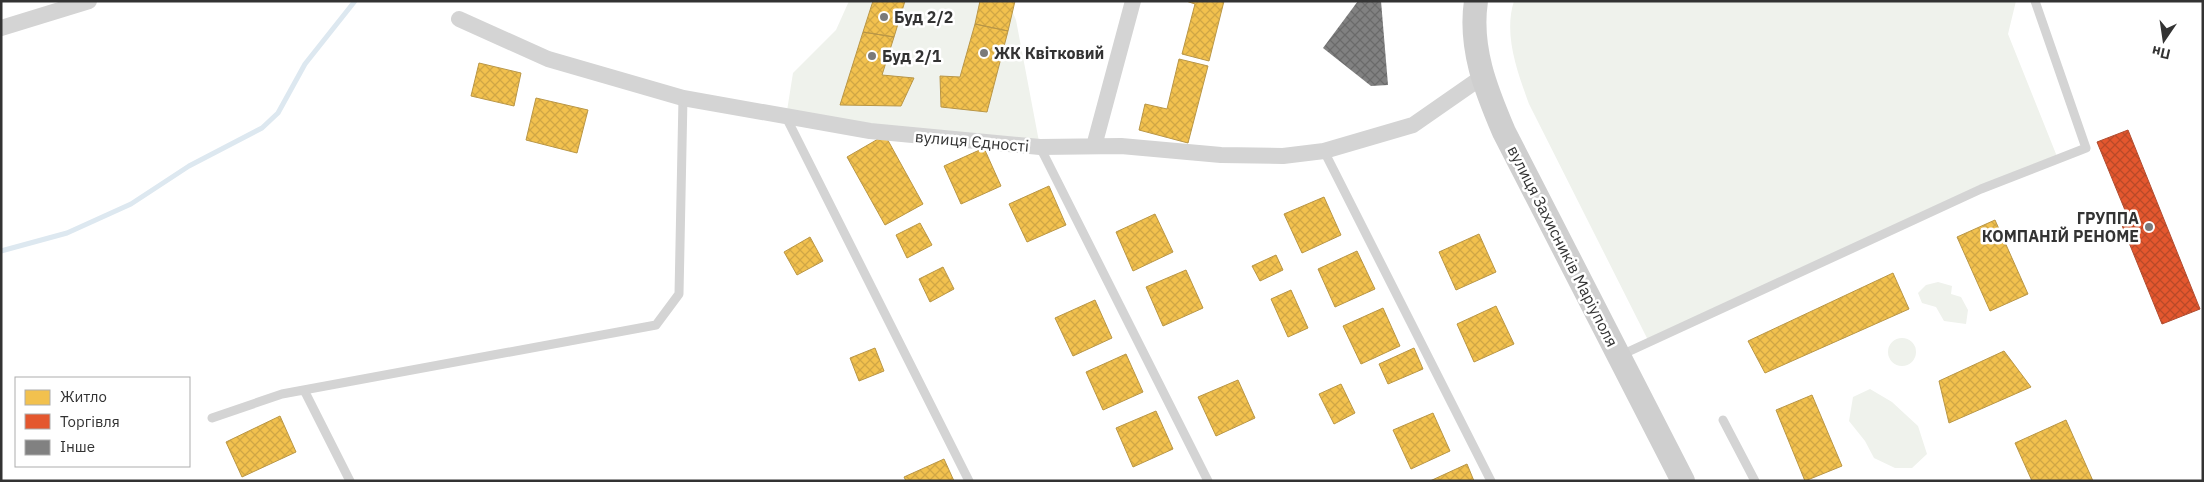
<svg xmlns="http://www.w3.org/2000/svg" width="2204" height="482" viewBox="0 0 2204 482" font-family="'IBM Plex Sans',sans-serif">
<defs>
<pattern id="homes-cross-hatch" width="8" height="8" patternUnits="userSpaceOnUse" patternTransform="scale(1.25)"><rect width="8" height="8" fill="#f2c14e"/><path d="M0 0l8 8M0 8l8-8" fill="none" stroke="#d0a645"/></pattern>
<pattern id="shops-cross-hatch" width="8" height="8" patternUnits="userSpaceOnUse" patternTransform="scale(1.25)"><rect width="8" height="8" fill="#e4572e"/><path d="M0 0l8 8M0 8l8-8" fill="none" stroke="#b94928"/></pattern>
<pattern id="building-cross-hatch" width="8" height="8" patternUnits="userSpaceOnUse" patternTransform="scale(1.25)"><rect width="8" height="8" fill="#818181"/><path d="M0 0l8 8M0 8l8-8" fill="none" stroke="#6a6a6a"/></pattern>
</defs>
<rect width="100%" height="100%" fill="#fff"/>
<path fill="#eff2ec" d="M849,1H1008L1016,20L1040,147L786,117L793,73L836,30Z
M1514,1H2016L2008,34L2058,159L1649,342L1529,104C1518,73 1503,35 1514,1Z
M1938,282L1952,286L1951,294L1961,297L1968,310L1966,324L1944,321L1936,307L1922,303L1918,293L1926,285Z
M1888 352a14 14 0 1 1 28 0a14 14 0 1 1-28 0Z
M1870,389L1892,402L1918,426L1927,454L1912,468H1895L1874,458L1865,441L1849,421L1853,397Z"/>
<path fill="url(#homes-cross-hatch)" stroke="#b99646" d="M873,1H905L894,37L863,32Z
M980,1H1015L1008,31L975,24Z
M1186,1H1224L1209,61L1182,54L1195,4Z
M975,24L1008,31L987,112L941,107L940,76L960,77Z
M863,32L894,37L882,75L914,78L901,106L840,105Z
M1179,59L1208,66L1188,143L1139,130L1145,104L1167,109Z
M479,63L521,73L514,106L471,96Z
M536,98L588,110L577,153L526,140Z
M885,135L923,204L885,225L847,157Z
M984,148L1001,186L961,204L944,166Z
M1049,186L1066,225L1027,242L1009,204Z
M1324,197L1341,235L1302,253L1284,214Z
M1155,214L1173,252L1133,271L1116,232Z
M1995,220L2028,294L1990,311L1957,237Z
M920,223L932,245L907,258L896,235Z
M1479,234L1496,272L1456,290L1439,252Z
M810,237L823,261L797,275L784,252Z
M1357,251L1375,289L1335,307L1318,269Z
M1276,255L1283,270L1260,281L1252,266Z
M943,267L954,289L930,302L919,279Z
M1186,270L1203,308L1163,326L1146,287Z
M1893,273L1909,309L1765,373L1748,341Z
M1291,290L1308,328L1288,337L1271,299Z
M1095,300L1112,338L1073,356L1055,318Z
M1496,306L1514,344L1474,362L1457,324Z
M1383,308L1400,346L1361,364L1343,326Z
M875,348L884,371L859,381L850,358Z
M1414,348L1423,369L1388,384L1379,364Z
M2004,351L2031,387L1949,423L1939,381Z
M1126,354L1143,392L1103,410L1086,372Z
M1238,380L1255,418L1216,436L1198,397Z
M1341,384L1355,413L1334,424L1319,394Z
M1812,395L1842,466L1805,481L1776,410Z
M1156,411L1173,449L1133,467L1116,428Z
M1433,413L1450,451L1411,469L1393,430Z
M280,416L296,452L242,477L226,442Z
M2066,420L2093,481H2032L2015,443Z
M944,459L954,481H906L904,477Z
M1467,464L1474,481H1430Z"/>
<path fill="url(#shops-cross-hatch)" stroke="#af4c30" d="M2128,130L2200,309L2162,324L2119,218L2127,215L2097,142Z"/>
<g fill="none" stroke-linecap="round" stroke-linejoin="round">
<path stroke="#dde8f0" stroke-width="5" d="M1,251L67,233L131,204L189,166L262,128L278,113L305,64L355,1"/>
</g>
<path fill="url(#building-cross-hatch)" d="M1358,1H1381L1388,85L1371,86L1323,48Z"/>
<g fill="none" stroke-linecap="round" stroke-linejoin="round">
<path stroke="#d4d4d4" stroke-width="9" d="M786,117L969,481
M1040,147L1208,481
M1324,151L1491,481
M1619,356L1981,189L2086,148L2035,1
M304,390L350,481
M212,418L282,394L656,325L679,294L683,98
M1723,420L1755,481"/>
<path stroke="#d4d4d4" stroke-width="16" d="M459,19L548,59L683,98L870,131L1040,147L1121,146L1221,155L1283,156L1324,151L1413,125L1482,77
M1,28L89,1
M1094,146L1133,1"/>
<path stroke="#cfcfcf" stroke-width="24" d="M1476,1C1469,48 1486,90 1504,132L1683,481"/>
</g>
<g fill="#7a7a7a" stroke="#fff" stroke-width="2">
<circle cx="884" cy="17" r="5"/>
<circle cx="984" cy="53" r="5"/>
<circle cx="872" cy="56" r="5"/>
<circle cx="2149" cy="227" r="5"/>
</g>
<g text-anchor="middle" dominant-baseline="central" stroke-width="5" stroke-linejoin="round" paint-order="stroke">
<g font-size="16" font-weight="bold" fill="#333" stroke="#fff" text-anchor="start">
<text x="894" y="17">Буд 2/2</text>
<text x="994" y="53">ЖК Квітковий</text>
<text x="882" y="56">Буд 2/1</text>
<text x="2139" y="218" text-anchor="end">ГРУППА<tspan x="2139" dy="18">КОМПАНІЙ РЕНОМЕ</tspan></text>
</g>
<g font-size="16" fill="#333" stroke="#fff">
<text transform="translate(972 141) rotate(5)">вулиця Єдності</text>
<text transform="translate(1563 246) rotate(63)">вулиця Захисників Маріуполя</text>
</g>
</g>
<rect width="2204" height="482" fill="none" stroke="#333333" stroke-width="5"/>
<rect x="15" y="377" width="175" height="90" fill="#ffffff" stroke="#adadad"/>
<rect x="25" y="390" width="25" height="15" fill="#f2c14e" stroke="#adadad"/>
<text x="60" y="402" font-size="15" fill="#333333">Житло</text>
<rect x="25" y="414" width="25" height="15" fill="#e4572e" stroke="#adadad"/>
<text x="60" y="427" font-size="15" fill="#333333">Торгівля</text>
<rect x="25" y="440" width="25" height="15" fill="#818181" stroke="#adadad"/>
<text x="60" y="452" font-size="15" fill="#333333">Інше</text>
<g transform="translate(2164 40) rotate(193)" stroke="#ffffff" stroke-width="4" paint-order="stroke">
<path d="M0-4L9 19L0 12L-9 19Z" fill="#333333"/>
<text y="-8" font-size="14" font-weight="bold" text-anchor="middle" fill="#333333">Пн</text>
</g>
</svg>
